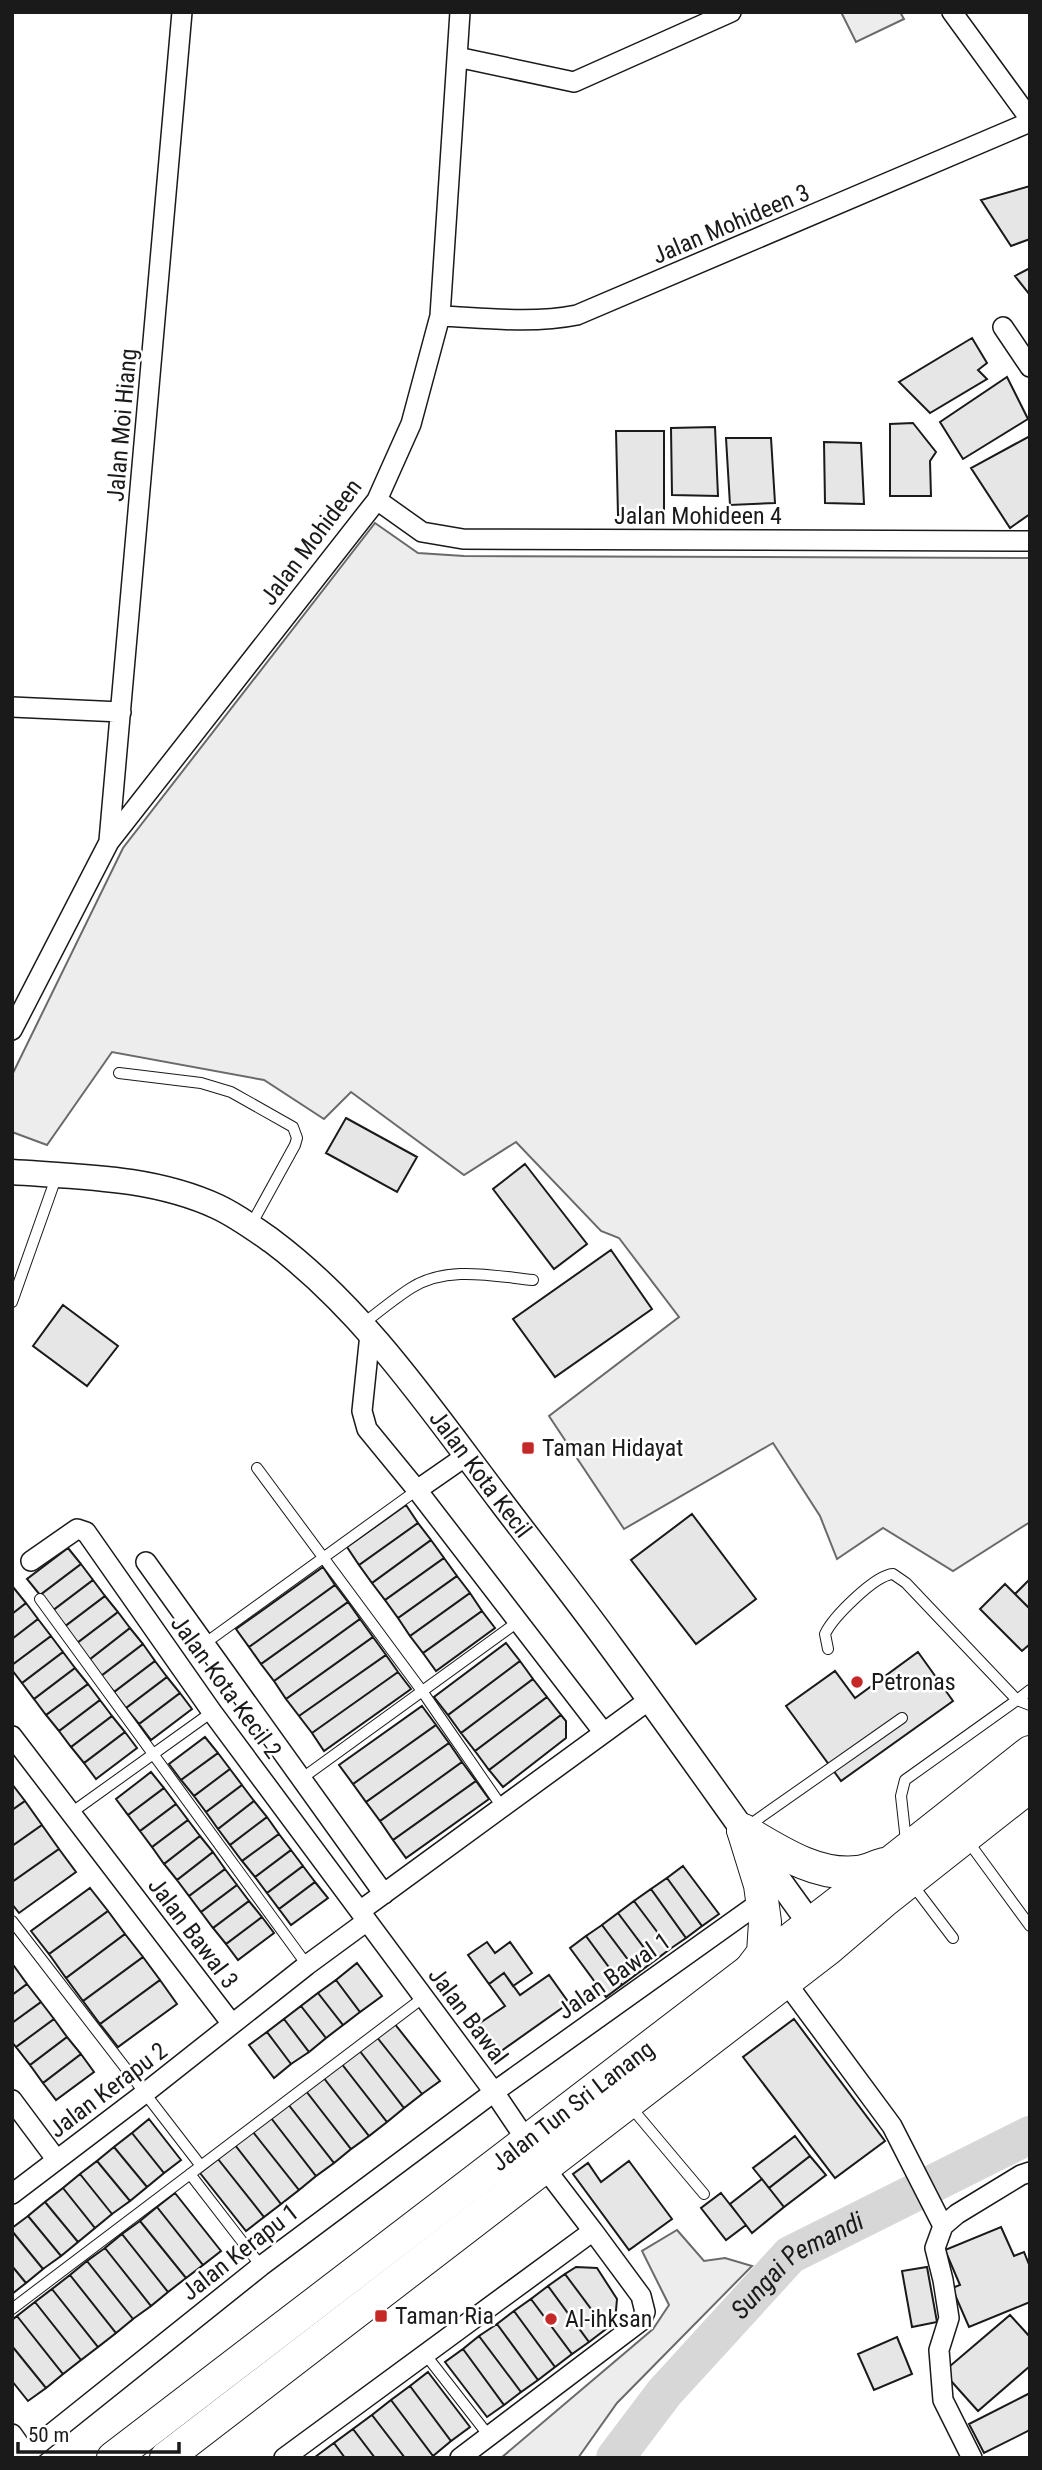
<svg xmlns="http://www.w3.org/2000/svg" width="1042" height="2470" viewBox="0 0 1042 2470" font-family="'Roboto Condensed',sans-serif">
<rect width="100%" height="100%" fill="#fff"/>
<path fill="#ededed" stroke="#6a6a6a" stroke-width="2" d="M841,12H900L904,19L856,42Z
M375,523L418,553L464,556L1030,558V1522L953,1571L883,1528L837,1559L820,1516L773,1443L624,1529L549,1416L679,1317L619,1238L601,1231L516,1142L464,1175L351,1092L324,1119L264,1080L112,1052L47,1145L12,1132V1075L123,848Z
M677,2230L704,2261L725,2258L752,2266L617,2403L578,2458H501L653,2329L669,2305L642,2251Z"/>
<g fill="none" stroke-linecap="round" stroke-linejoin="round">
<path stroke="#d7d7d7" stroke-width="38" id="s1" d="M615,2458L664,2393L790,2255L1030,2135"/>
</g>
<path fill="#e6e6e6" stroke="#1a1a1a" stroke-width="2" d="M1030,186V239L1011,246L981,200Z
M1030,268V295L1015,276Z
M972,338L987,363L978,370L987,379L930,413L899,382Z
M1007,377L1028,419L963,459L940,422Z
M913,423L936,452L930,461L931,496H890V424Z
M715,427L718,496L672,495L671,428Z
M616,431H664V517L618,515Z
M1030,436V514L1010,528L971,468Z
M726,438H771L775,503L730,505Z
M824,442L861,443L864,504L825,503Z
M346,1118L417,1157L397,1192L326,1153Z
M525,1164L587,1244L554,1269L493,1189Z
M611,1250L652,1309L555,1377L513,1319Z
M63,1305L118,1346L87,1386L33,1346Z
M406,1505L418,1523L359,1565L347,1547Z
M692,1514L756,1599L696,1644L631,1560Z
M418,1523L431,1540L372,1583L359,1565Z
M431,1540L444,1558L385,1600L372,1583Z
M68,1548L81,1564L40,1595L27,1579Z
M444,1558L457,1576L398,1618L385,1600Z
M81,1564L93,1580L52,1611L40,1595Z
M323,1567L335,1585L249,1647L236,1629Z
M457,1576L470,1593L410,1636L398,1618Z
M1030,1579V1609L1015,1594Z
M93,1580L105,1596L64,1627L52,1611Z
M1005,1584L1030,1609V1644L1022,1651L980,1609Z
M335,1585L348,1602L261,1664L249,1647Z
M13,1587L26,1603L12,1614V1588Z
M470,1593L482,1611L423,1653L410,1636Z
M105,1596L118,1612L77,1643L64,1627Z
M348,1602L360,1619L274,1681L261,1664Z
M26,1603L38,1619L12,1639V1614Z
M482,1611L495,1628L436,1671L423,1653Z
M118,1612L130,1628L89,1660L77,1643Z
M38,1619L51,1636L12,1665V1639Z
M360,1619L373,1637L286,1699L274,1681Z
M130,1628L143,1644L101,1676L89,1660Z
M51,1636L63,1652L22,1683L12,1670V1665Z
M373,1637L386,1655L299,1716L286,1699Z
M506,1643L520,1661L448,1715L434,1697Z
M143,1644L155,1661L114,1692L101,1676Z
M63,1652L75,1668L34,1699L22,1683Z
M918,1652L953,1701L841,1781L786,1706L835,1671L855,1698Z
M386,1655L398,1672L312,1733L299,1716Z
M155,1661L167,1677L126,1708L114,1692Z
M520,1661L533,1679L461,1733L448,1715Z
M75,1668L88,1684L46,1715L34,1699Z
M398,1672L411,1689L324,1751L312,1733Z
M167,1677L180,1693L139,1724L126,1708Z
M533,1679L547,1697L475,1751L461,1733Z
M88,1684L100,1700L59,1731L46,1715Z
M180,1693L192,1709L151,1740L139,1724Z
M547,1697L561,1715L489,1770L475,1751Z
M100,1700L112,1716L71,1747L59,1731Z
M422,1706L436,1725L353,1784L339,1765Z
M561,1715L566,1721V1738L503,1787L489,1770Z
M112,1716L125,1732L84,1763L71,1747Z
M436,1725L449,1743L366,1802L353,1784Z
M125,1732L137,1748L96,1779L84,1763Z
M205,1737L218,1753L181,1780L169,1764Z
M449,1743L462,1762L380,1821L366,1802Z
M218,1753L230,1769L194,1796L181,1780Z
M462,1762L476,1781L393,1840L380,1821Z
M230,1769L242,1785L206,1812L194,1796Z
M151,1772L164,1788L128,1815L116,1799Z
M476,1781L489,1799L406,1858L393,1840Z
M12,1784L25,1801L12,1810Z
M242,1785L254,1801L218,1829L206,1812Z
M164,1788L176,1804L140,1831L128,1815Z
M25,1801L42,1825L12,1846V1810Z
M254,1801L267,1817L230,1845L218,1829Z
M176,1804L188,1820L152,1847L140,1831Z
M267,1817L279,1834L242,1861L230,1845Z
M188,1820L200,1836L164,1864L152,1847Z
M42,1825L59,1849L12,1882V1846Z
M279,1834L291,1850L255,1877L242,1861Z
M200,1836L213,1852L177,1880L164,1864Z
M59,1849L76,1872L19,1913L12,1904V1882Z
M291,1850L303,1866L267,1893L255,1877Z
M213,1852L225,1869L189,1896L177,1880Z
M303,1866L315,1882L279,1909L267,1893Z
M683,1866L719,1914L702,1926L667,1878Z
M225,1869L237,1885L201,1912L189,1896Z
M667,1878L702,1926L686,1938L651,1889Z
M315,1882L328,1898L291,1925L279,1909Z
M237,1885L249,1901L213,1928L201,1912Z
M90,1888L108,1911L49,1954L31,1931Z
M651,1889L686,1938L670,1949L634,1901Z
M249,1901L262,1917L226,1944L213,1928Z
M634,1901L670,1949L654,1961L618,1913Z
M108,1911L125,1934L66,1978L49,1954Z
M618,1913L654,1961L638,1973L602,1925Z
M262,1917L274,1933L238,1960L226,1944Z
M602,1925L638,1973L622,1985L586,1936Z
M125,1934L143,1957L83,2001L66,1978Z
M586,1936L622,1985L606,1997L570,1948Z
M487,1942L495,1953L510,1942L532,1973L513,1986L504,1973L489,1984L468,1955Z
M143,1957L160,1980L100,2024L83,2001Z
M357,1963L382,1996L360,2012L336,1980Z
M14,1966L27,1984L12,1995V1967Z
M504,1973L520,1995L549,1975L569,2003L497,2054L477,2025L505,2006L489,1984Z
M160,1980L177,2004L118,2047L100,2024Z
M336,1980L360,2012L343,2025L318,1993Z
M27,1984L41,2002L12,2023V1995Z
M318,1993L343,2025L326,2038L301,2006Z
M41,2002L54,2019L16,2047L12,2042V2023Z
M301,2006L326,2038L309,2052L284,2019Z
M54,2019L67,2037L30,2065L16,2047Z
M284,2019L309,2052L291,2064L267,2032Z
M794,2019L885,2141L835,2178L743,2057Z
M394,2023L440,2081L422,2094L376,2036Z
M267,2032L291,2064L274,2078L249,2045Z
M376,2036L422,2094L404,2108L359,2050Z
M67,2037L81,2054L43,2083L30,2065Z
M359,2050L404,2108L387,2122L341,2063Z
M81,2054L94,2072L56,2100L43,2083Z
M341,2063L387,2122L369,2136L323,2077Z
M323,2077L369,2136L351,2149L306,2091Z
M306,2091L351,2149L334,2163L288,2104Z
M288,2104L334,2163L316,2176L271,2118Z
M271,2118L316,2176L299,2190L253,2132Z
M149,2119L181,2160L164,2173L132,2133Z
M253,2132L299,2190L281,2204L235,2145Z
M132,2133L164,2173L147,2187L114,2147Z
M795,2136L810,2156L769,2188L753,2168Z
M235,2145L281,2204L264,2217L218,2159Z
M114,2147L147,2187L130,2201L97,2161Z
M810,2156L826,2175L784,2207L769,2188Z
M218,2159L264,2217L246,2231L200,2173Z
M97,2161L130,2201L112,2214L80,2174Z
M629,2161L672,2219L629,2250L573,2174L588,2163L601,2182Z
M80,2174L112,2214L95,2228L63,2188Z
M762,2179L784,2207L752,2233L730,2204Z
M63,2188L95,2228L78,2242L45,2202Z
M175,2193L221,2251L203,2265L157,2207Z
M721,2193L746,2225L726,2240L701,2208Z
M45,2202L78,2242L61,2256L28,2216Z
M157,2207L203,2265L186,2278L140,2221Z
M28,2216L61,2256L43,2269L12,2231V2228Z
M140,2221L186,2278L168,2292L122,2234Z
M1001,2227L1014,2256L1024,2252L1030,2267V2302L969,2327L952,2288L960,2285L945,2250Z
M12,2231L43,2269L26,2283L12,2266Z
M122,2234L168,2292L151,2306L105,2248Z
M105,2248L151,2306L133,2319L87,2261Z
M87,2261L133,2319L116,2333L70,2275Z
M12,2266L26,2283L12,2294Z
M576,2267L597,2268L617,2299L615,2322L606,2329L565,2274Z
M927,2267L937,2322L912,2327L902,2271Z
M565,2274L606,2329L589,2342L548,2286Z
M70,2275L116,2333L98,2347L52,2289Z
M548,2286L589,2342L572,2354L531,2299Z
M52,2289L98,2347L81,2360L35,2302Z
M531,2299L572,2354L555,2367L514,2311Z
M35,2302L81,2360L63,2374L17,2316Z
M514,2311L555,2367L538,2380L497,2324Z
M1010,2315L1030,2337V2366L978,2411L943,2372Z
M17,2316L63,2374L46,2388L12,2346V2320Z
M497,2324L538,2380L521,2392L479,2336Z
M479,2336L521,2392L504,2405L463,2349Z
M897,2337L912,2374L874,2390L858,2354Z
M12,2346L46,2388L28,2401L12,2381Z
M463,2349L504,2405L487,2417L445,2362Z
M428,2372L470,2427L451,2441L410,2386Z
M410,2386L451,2441L433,2456L391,2400Z
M1030,2393V2430L984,2453L969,2424Z
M391,2400L433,2456L430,2458H405L372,2415Z
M372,2415L405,2458H375L353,2429Z
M353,2429L375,2458H345L334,2443Z
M334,2443L345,2458H316L315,2457Z"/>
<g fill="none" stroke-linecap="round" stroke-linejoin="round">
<g stroke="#1a1a1a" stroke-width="12">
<path id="service" d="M119,1073L201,1083L231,1092L293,1127L297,1138L295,1145L251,1225
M12,1302L57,1175
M363,1324C378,1312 394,1299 411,1288C447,1265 493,1276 533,1280
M257,1468L422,1691L502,1807
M40,1599L307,1965
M204,1644L417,1490
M828,1649L825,1634C833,1617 875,1575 893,1574L906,1583L1017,1700L1030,1690
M301,1779L519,1621
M71,1813L212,1712
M748,1826L902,1718
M967,1840L1030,1926
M906,1841L901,1796L905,1780L1017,1700L1030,1705
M912,1884L953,1938
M12,1921L201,2166
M630,2106L704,2194
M190,2174L261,2266
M12,2309L424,1997
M425,2354L489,2436"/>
</g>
<g stroke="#1a1a1a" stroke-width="22">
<path id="minor" d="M952,12L1030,119
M457,57L574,82L731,12
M440,316C485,318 532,324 577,315L1030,122
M1003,327L1030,367
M377,500L422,532L463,539L1030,541
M12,707L121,712
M109,841L182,12
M12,1030L109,842L377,500L411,424L440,316L460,12
M370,1334L362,1411L367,1429L417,1490L604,1733
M417,1490L466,1456
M31,1561L77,1529L86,1532L212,1712L494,2092L527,2141
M146,1562L384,1894
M12,1736L232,2024
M360,1911L649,1700
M785,1981L892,2126L943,2226
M12,2100L56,2159
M12,2194L145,2093L307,1965L367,1921
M12,2434L29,2458
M21,2458L261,2266L494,2092L762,1901
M284,2458L593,2231L544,2167
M460,2458L641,2321L645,2312L641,2296L593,2231
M972,2458L943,2400L939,2350L949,2318L943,2280L935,2248L943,2226L957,2214L1021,2175L1030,2172"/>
</g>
<g stroke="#1a1a1a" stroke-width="27">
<g id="tertiary">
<path id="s2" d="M12,1172C82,1177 153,1177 218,1207C237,1216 255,1229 272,1241C364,1310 430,1408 499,1499C536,1548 575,1597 612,1648C682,1743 750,1841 820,1937"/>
</g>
</g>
<g stroke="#1a1a1a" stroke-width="34">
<g id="primary">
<path d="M743,1830C777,1850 816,1877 858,1872C867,1871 876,1866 884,1864"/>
<path d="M743,1830L760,1885L765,1922L763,1953L750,1970"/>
<path id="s3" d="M113,2458L891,1862L1030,1752"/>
<path d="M166,2458L828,1949L883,1902L1030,1786"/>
</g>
</g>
<use href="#service" stroke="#fff" stroke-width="10"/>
<use href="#minor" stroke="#fff" stroke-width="19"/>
<use href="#tertiary" stroke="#fff" stroke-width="24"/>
<use href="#primary" stroke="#fff" stroke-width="32"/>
</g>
<g fill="#c62828" stroke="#fff" stroke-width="2.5">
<rect x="521" y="1441" width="14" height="14" rx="3.5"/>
<circle cx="857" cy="1682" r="7"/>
<rect x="374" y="2309" width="14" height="14" rx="3.5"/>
<circle cx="551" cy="2319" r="7"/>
</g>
<g text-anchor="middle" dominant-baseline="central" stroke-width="5" stroke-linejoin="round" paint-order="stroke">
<g font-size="24" fill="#1a1a1a" stroke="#fff">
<text transform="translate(731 224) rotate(-23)">Jalan Mohideen 3</text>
<text transform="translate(122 425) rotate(-85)">Jalan Moi Hiang</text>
<text x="698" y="516">Jalan Mohideen 4</text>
<text transform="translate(311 542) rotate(-53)">Jalan Mohideen</text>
<text stroke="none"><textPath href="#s2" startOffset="588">Jalan Kota Kecil</textPath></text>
<text transform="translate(226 1687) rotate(54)">Jalan Kota Kecil 2</text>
<text transform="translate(193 1933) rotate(53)">Jalan Bawal 3</text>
<text transform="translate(614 1976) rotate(-35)">Jalan Bawal 1</text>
<text transform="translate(468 2016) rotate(53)">Jalan Bawal</text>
<text transform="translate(108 2090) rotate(-37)">Jalan Kerapu 2</text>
<text stroke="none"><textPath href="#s3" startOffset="579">Jalan Tun Sri Lanang</textPath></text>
<text transform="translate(240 2252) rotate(-38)">Jalan Kerapu 1</text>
</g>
<g font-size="24" fill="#1a1a1a" stroke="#fff" text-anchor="start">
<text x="542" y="1448">Taman Hidayat</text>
<text x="871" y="1682">Petronas</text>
<text x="395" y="2316">Taman Ria</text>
<text x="565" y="2319">Al-ihksan</text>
</g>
<g font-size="26" font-style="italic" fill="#1a1a1a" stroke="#fff">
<text stroke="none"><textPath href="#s1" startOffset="268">Sungai Pemandi</textPath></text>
</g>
</g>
<rect width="1042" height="2470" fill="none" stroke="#1a1a1a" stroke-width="28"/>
<path d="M18 2442v10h161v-10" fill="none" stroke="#1a1a1a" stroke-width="3.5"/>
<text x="28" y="2442" font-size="21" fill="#1a1a1a" stroke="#ffffff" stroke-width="5" paint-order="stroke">50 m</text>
</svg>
